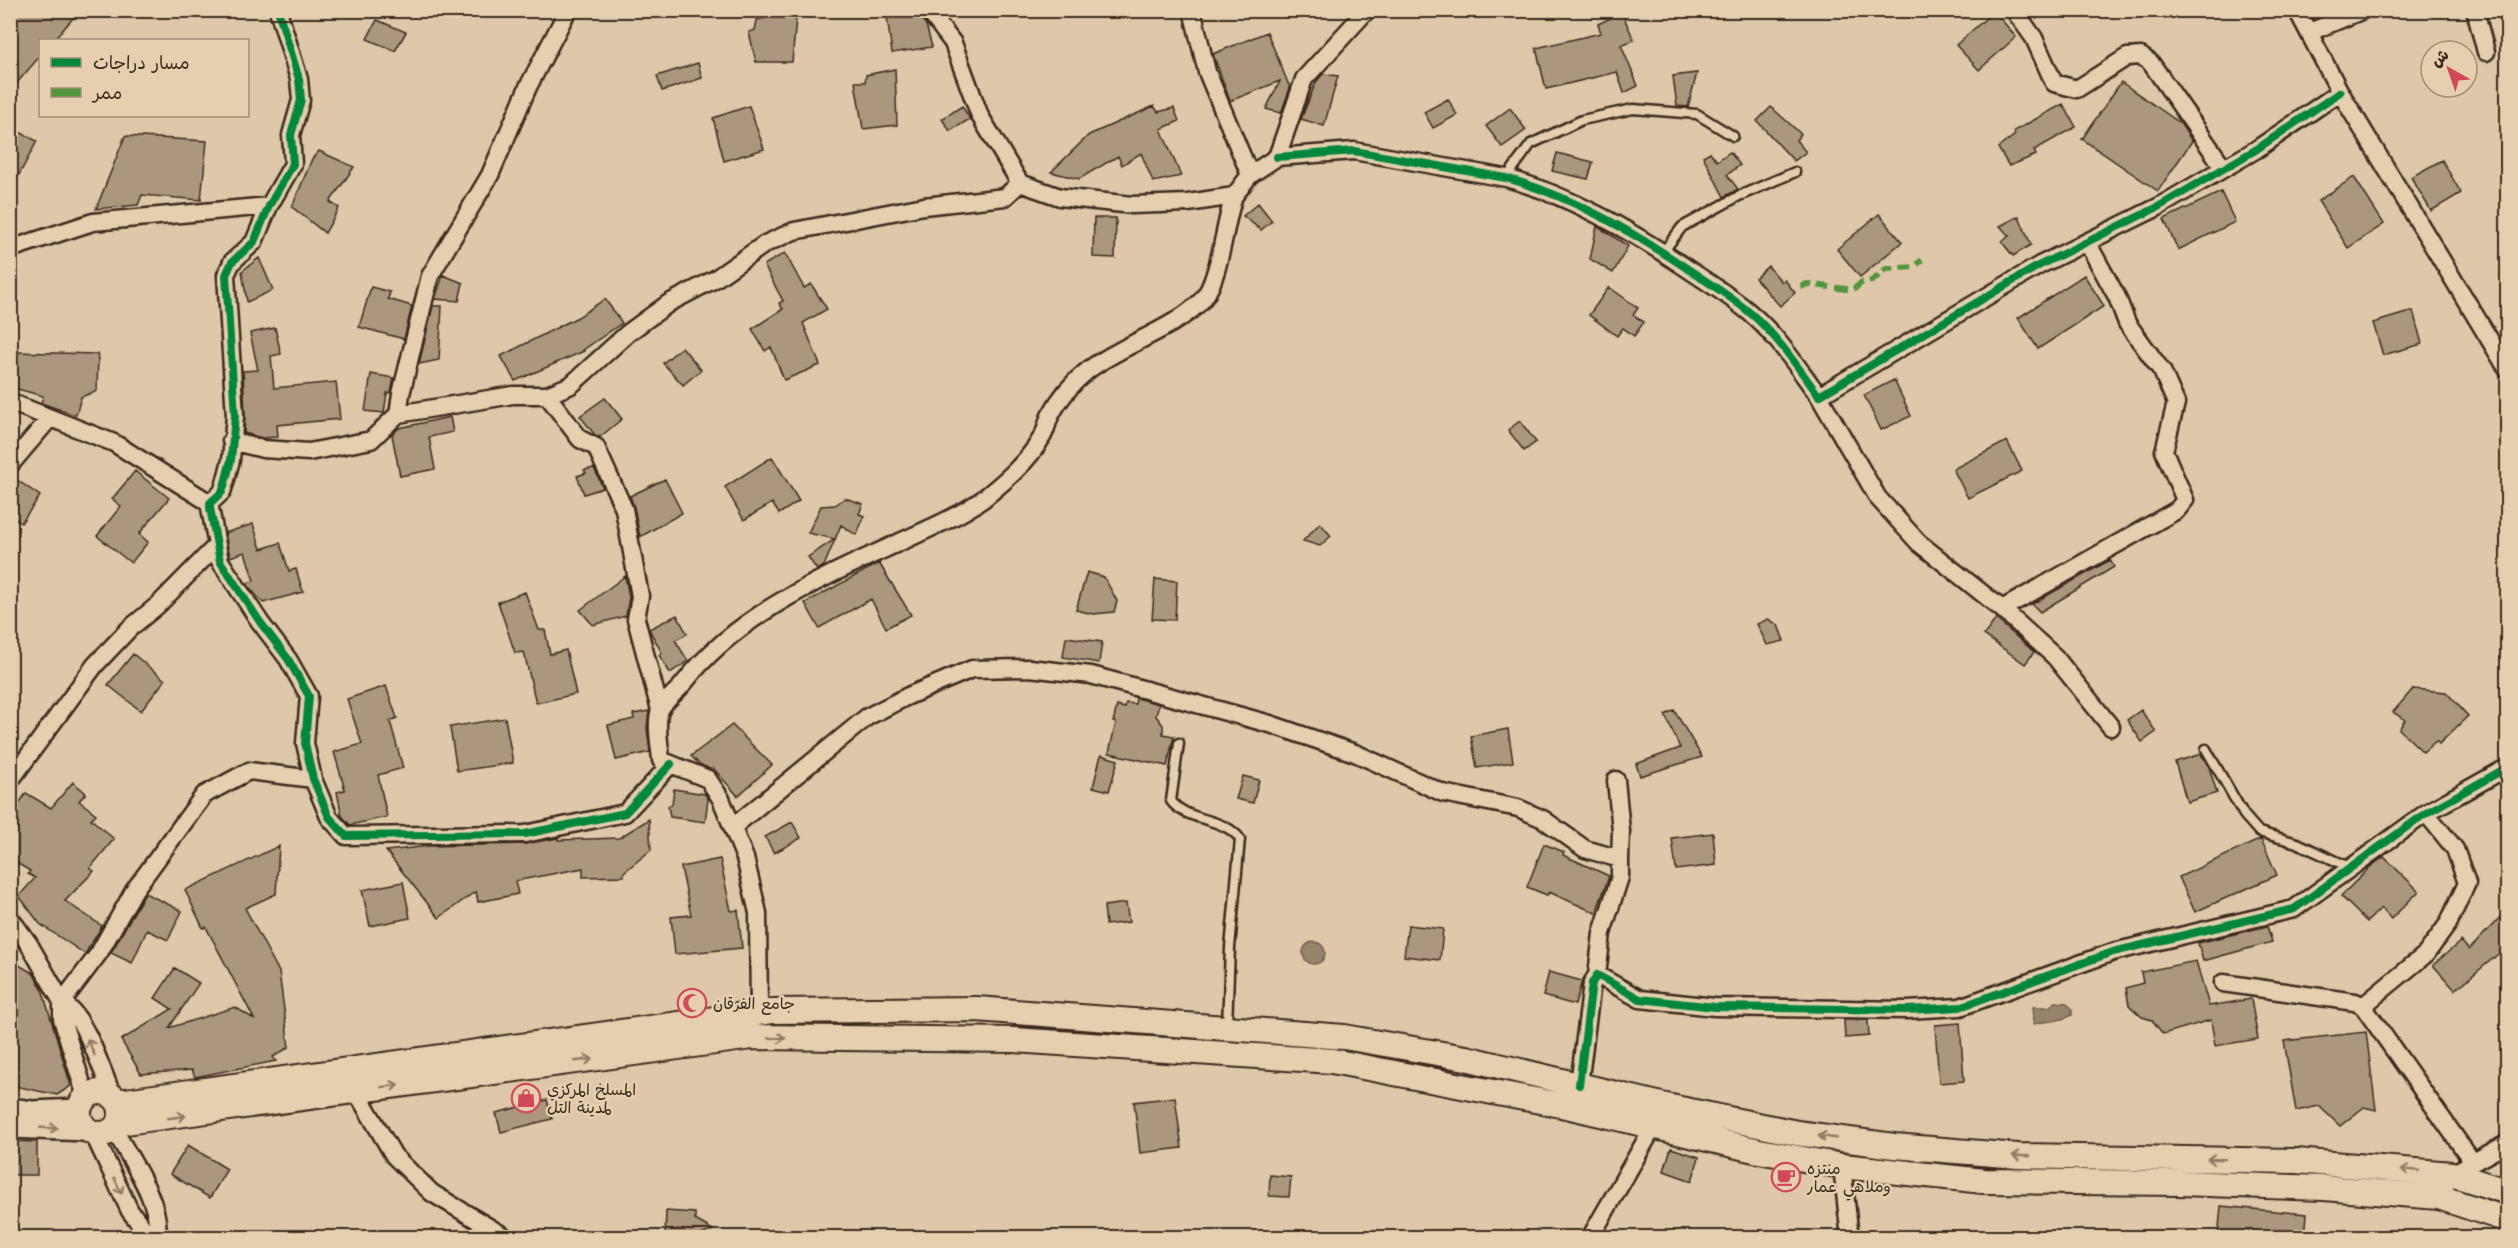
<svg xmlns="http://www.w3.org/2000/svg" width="2518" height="1248" viewBox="0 0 2518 1248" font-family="'Shantell Sans','Playpen Sans Arabic',sans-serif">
<rect width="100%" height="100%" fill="#dfc8a9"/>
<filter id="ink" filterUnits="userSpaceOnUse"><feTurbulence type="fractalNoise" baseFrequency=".0167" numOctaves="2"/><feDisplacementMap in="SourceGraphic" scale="12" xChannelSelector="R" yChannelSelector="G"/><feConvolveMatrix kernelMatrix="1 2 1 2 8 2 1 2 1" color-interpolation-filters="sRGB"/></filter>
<g filter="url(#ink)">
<path fill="#98846d" stroke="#73604d" stroke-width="1.5" d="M1303 953a11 11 0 1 1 22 0a11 11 0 1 1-22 0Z
M2055,1002L2067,1003L2072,1009V1015C2060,1022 2048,1020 2034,1024L2033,1007H2049Z"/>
<path fill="#ac977e" stroke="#3b2a1e" stroke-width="1.5" d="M10,10H80L54,40H40V56L10,91Z
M1994,11L2016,37L1979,70L1956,45Z
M767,13L796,19L792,62H756L749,32L755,30L757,20L764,18Z
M901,13L919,15L926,25L932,47L892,53L887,17Z
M1622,13L1634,40L1621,45L1638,86L1624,93L1617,72L1546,89L1536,48L1601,33L1598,24L1609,19L1608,17Z
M377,20L406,32L395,51L367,39Z
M1267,32L1290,88L1281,113L1266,109L1280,81L1230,101L1213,54Z
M698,63L702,78L662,91L657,76Z
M895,69L897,125L863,129L855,82H865L866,75Z
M1697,73L1688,107L1677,106L1673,76Z
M1323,74L1338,76L1324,126L1301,119L1316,82Z
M2121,82L2180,123L2192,141L2158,191L2082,139Z
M1448,99L1457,115L1433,128L1424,112Z
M2063,104L2076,127L2034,150L2036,155L2009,166L1998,148L2015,135L2014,131Z
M749,106L764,149L724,161L713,118Z
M962,106L970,119L950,131L942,119Z
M1154,106L1158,112L1174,108L1179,121L1161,129L1181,176L1153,182L1141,153L1122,165L1118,156L1079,179L1051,172L1089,135Z
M1771,107L1801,134L1796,140L1806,152L1794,161L1757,121Z
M1510,108L1526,130L1502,147L1486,126Z
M10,127L37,141L10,192Z
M125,136L207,141L201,200L142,195L138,205L96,209Z
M319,151L354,167L330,202L339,208L325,233L292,207L312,159Z
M1710,152L1717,161L1730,152L1740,165L1727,175L1738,189L1724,197L1703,156Z
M1557,153L1593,162L1588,179L1552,171Z
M2442,160L2461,193L2431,211L2411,177Z
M2354,177L2384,224L2348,248L2318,201Z
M2221,192L2235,222L2178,250L2164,219Z
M1258,203L1272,221L1261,230L1243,216Z
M1879,214L1902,242L1860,277L1837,249Z
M2019,216L2031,245L2013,256L2002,242L2009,236L2000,226Z
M1094,218H1116L1115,258L1093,257Z
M1597,226L1628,246L1613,273L1590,259Z
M785,253L804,288L811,284L827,309L803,323L820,365L784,380L771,347L765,351L752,329L783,309L779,303L783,301L764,265Z
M259,258L273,290L247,302L242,271Z
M1768,266L1782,282L1785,280L1795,293L1780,306L1755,278Z
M443,275L463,283L459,301L435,299Z
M2084,275L2104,306L2038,349L2018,318Z
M371,287L390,292L388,299L412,306L404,339L359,327Z
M1609,287L1638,308L1633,315L1644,322L1634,336L1623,328L1617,336L1589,315Z
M605,299L622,323L583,350L584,351L515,381L501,356L578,317Z
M433,306H442L439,360L419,364Z
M2413,311L2422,344L2383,355L2373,323Z
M275,328L281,354L271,356L274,388L336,382L340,419L277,425L278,437L262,438L244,433L245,416L243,371L258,370L250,333Z
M682,347L701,370L683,385L663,363Z
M10,352L98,354L97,391L81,397L76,415L41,403L43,396L10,387Z
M371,374L394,378L391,393H387L384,413L365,411Z
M1894,380L1911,416L1881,430L1864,395Z
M605,398L622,419L600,437L595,435L580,416Z
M450,417L453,432L429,437L435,469L400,476L392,435L399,428Z
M1520,421L1536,442L1524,451L1508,430Z
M2007,441L2022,471L1968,498L1953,469Z
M772,457L799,501L779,514L772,503L744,520L725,487Z
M594,468L603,488L584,494L577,476L586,473L584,470Z
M135,471L169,498L139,534L148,542L131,563L97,536L121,506L112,499Z
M10,475L40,496L21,523L10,515Z
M665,479L682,513L640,537L634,507L630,496Z
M845,498L863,504L859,514L865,516L856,535L841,525L824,566L817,570L808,557L835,539L808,533L821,506L835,505Z
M1320,523L1331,536L1320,546L1303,541Z
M253,524L261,549L280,543L289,571L296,569L303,592L263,603L250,588L247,583L254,581L245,552L230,557L225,533Z
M2110,560L2114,567L2040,612L2032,604Z
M879,563L911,615L886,628L871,599L819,628L805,603Z
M1087,572L1104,577L1117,601L1114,612L1093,614L1076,610Z
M625,576L629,597L626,616L593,625L580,610Z
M1155,579L1177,581L1175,620L1152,619Z
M525,592L539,630H545L550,654L566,650L576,694L536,703L524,652L515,653L498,602Z
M677,615L687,634L675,640L688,661L670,673L659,655L662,653L649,629Z
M1768,619L1778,625L1784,641L1767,645L1757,624Z
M1996,619L2034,652L2025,664L1984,635Z
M1066,637L1102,642L1099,663L1063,657Z
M133,654L165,680L141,711L108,685Z
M386,686L397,718L390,721L403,768L378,775L387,817L350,825L342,816L337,792L345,790L334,752L362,744L347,699Z
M2413,689L2446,692L2468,716L2439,744L2436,741L2423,752L2399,729L2405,720L2393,712Z
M1136,698L1159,704L1156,716L1163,725V734L1174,736L1167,766L1109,753L1116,722H1113L1117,706L1125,708L1126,703L1135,704Z
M1674,710L1702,757L1640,776L1636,764L1680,748L1665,715Z
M2141,710L2156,732L2142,742L2127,720Z
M649,711L647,728L650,752L616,760L608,725L634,719L633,714Z
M505,718L513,763L457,771L450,727Z
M732,725L772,765L738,796L713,768L712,770L699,764L691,756Z
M1508,729L1513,762L1477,768L1471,736Z
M2201,754L2209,767L2217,793L2187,802L2175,762Z
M1101,755L1118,760L1109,791L1093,787Z
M1243,776L1259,780L1253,803L1236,799Z
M73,782L86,793L79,801L96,814L91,819L114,839L90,868L94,871L65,901L102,926L85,954L40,924L19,896L35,878L28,874L30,871L10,859V818L26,793L51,808Z
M674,789L705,794L708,799L705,822L670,817L668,806L672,804Z
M649,819L651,850L624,872V876L583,877V868L515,881L518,894L478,902L476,891L439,918L386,851L429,846L525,844L558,838V840L619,838Z
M792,822L801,838L774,853L765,837Z
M1713,833L1716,865L1676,870L1672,838Z
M2261,839L2277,875L2195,912L2179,877Z
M1544,844L1564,852L1563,855L1609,876L1596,913L1549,892L1547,895L1527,887Z
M279,846L276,894L245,908L279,972L289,1047L273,1057L276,1061L195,1077L192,1070L141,1074L121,1040L172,1009L155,998L175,968L199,983L169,1028L235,1007L254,1019L206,927L203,928L185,890Z
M2384,857L2419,891L2391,919L2381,908L2367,922L2341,896L2370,867Z
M720,859L731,911L738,910L742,948L675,954L671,917L691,915L681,867Z
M403,882L410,918L370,926L362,890Z
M145,893L182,911L168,940L147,930L132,963L111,953Z
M1126,903L1129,922L1106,925L1104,906Z
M2508,909V946L2455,990L2433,965L2461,941L2469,950Z
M1408,925L1443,929L1440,960L1404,956Z
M2267,926L2272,942L2203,961L2198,943Z
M10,960L33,973L42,989L71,1086L57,1095L10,1085Z
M2196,961L2209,1006L2251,999L2258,1039L2215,1046L2211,1020L2163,1034L2152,1020L2142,1017L2129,1005L2126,988L2143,983L2141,972Z
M1549,972L1582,981L1575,1005L1543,996Z
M1844,1020H1868L1869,1036L1845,1038Z
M1960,1023L1964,1081L1939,1083L1935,1025Z
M2366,1032L2376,1110L2364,1107L2340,1126L2319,1106L2296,1111L2284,1041Z
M1175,1097L1182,1148L1140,1153L1134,1102Z
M547,1100L552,1119L501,1132L496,1113Z
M13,1141L37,1142V1175H13Z
M188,1145L227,1169L210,1198L170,1174Z
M1671,1148L1699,1157L1692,1181L1664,1171Z
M1270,1175L1291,1177L1289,1197L1269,1196Z
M2221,1206L2307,1214L2305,1238H2218Z
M666,1211L695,1213V1220L713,1230L695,1238H665Z"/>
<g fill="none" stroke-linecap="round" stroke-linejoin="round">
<g stroke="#3b2a1e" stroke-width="13">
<path id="service" d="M1506,178L1531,144L1582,120L1633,109L1697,114L1733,136
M1663,252L1682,227L1739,196L1795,172
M1179,743L1171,801C1187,822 1225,817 1240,839L1230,948L1227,1026
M2206,749L2244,815L2259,832L2297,843L2349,867"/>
</g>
<g stroke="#3b2a1e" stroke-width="21">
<path id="minor" d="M278,10L299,79L301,100L291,135L293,164L269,206L254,242L232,262L226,275L235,416L231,460L225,483L222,492L210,503V508L220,561L260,622L288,659L309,696L305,743L313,779L329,817L346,836L525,834L625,813L671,764
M928,10L953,43L980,116L1020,183L1060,197L1132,205L1188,203L1234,196L1250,175L1207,72L1192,10
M2014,10L2034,38L2054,83L2077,89L2127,57L2141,56L2151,63L2224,168
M2297,10L2340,92L2508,370
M2475,10L2486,52
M2310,32L2363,10
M1277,157L1354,151L1506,178C1571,196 1629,230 1685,267C1707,282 1729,295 1749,312C1777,335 1798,368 1819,396L2040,265L2158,207L2257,149L2340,92
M1250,175L1277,157L1304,79L1367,10
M10,249L93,222L269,206
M547,395L580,439L596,447L624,509L640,596L636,619L660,710
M1819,396L1878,498L1919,543L2002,609L2055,657L2111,727
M10,402L114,443L210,503
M398,414L513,395H547L571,385L628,333L669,303L715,279L765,244L794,231L924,206L1005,197L1020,183
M231,441L263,449L309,452L371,440L398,414L401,394L430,276L490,175L528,87L568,10
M10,465L50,418
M2002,609L2177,510L2185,500L2164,451L2176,403L2162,371L2127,323L2117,297L2087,242
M10,781L95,665L129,629L158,605L216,546
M733,827L867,717L908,696L972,669L1029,668L1091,675L1270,724L1355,753L1443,793L1518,808L1543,819L1585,849L1620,859L1621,831L1616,780
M10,918L29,944L62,1002C86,1017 102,1071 113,1097
M1597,975L1602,933L1620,877V859
M2223,983L2355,1002L2363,1006L2472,1161
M2363,1006L2426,954L2448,924L2467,883L2455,849L2426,813
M759,1013L758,913L745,858L721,799L708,779L661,760C660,746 655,724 660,710C664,701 678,691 684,683C736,615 822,578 898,543C926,530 958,517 983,499C1004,482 1029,461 1042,437C1046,431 1047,423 1050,416C1059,399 1072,383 1087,371C1119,346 1179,327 1203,299C1220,278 1224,225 1234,196
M1579,1085L1592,983L1597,975L1640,999L1715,1007L1907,1010L1960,1007L2113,952L2294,909L2426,813L2508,767
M356,1091L394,1156L432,1193L507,1238
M86,1097L62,1019V1002L99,953L135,889L204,795L249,771L313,779
M114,1129C129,1158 163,1204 157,1238
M93,1133L130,1211L151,1238
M1842,1166L1850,1238
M2439,1197L2452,1174L2508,1143
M1590,1238L1654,1126"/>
</g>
<g stroke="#3b2a1e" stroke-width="26">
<path id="tertiary" d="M10,1109L32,1112L79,1110
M10,1127L87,1130"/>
</g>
<g stroke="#3b2a1e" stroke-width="28">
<path id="secondary" d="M79 1113a21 21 0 1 1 42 0a21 21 0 1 1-42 0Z
M118,1102L772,1011L977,1009L1344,1037L1466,1058L1666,1106L1797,1133L1894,1146L2018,1156L2296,1161L2452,1174L2508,1192
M118,1123L752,1037L1014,1040L1332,1061L1571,1107L1759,1151L1842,1166L1984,1181L2179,1183L2324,1188L2439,1197L2508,1220"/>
</g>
<use href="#service" stroke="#e6cfaf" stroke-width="8"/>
<use href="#minor" stroke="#e6cfaf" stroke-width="16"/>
<use href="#tertiary" stroke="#e6cfaf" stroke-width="21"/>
<use href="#secondary" stroke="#e6cfaf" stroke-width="24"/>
<path stroke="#51953d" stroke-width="6" stroke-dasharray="12 6" stroke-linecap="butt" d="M1801,287L1807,284L1853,290L1862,282L1872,281L1886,269L1914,267L1922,260"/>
<g stroke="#e6cfaf" stroke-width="11">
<path id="cycleway" d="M278,10L299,79L301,100L291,135L293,164L269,206L254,242L232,262L226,275L235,416L231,460L225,483L222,492L210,503V508L220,561L260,622L288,659L309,696L305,743L313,779L329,817L346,836L525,834L625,813L671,764
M1277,157L1354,151L1506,178C1571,196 1629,230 1685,267C1707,282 1729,295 1749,312C1777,335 1798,368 1819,396L2040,265L2158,207L2257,149L2340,92
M1579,1085L1592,983L1597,975L1640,999L1715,1007L1907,1010L1960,1007L2113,952L2294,909L2426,813L2508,767"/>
</g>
<use href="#cycleway" stroke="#00873e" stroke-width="8"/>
</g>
<defs><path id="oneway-shaft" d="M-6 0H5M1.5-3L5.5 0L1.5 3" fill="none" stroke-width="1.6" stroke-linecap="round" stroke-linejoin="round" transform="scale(1.5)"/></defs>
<g stroke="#907c66">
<use href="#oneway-shaft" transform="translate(777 1038) rotate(1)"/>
<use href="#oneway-shaft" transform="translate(91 1047) rotate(-113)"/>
<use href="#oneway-shaft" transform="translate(584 1060) rotate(-8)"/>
<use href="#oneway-shaft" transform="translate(390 1086) rotate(-8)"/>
<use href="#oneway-shaft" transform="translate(177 1117) rotate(-8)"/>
<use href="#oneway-shaft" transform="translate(49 1128) rotate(2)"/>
<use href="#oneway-shaft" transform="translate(1827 1137) rotate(-172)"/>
<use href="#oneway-shaft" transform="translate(2021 1156) rotate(-178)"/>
<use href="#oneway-shaft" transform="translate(2216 1159) rotate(-179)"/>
<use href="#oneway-shaft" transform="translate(2410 1170) rotate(-175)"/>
<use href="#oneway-shaft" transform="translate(118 1186) rotate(65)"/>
</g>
</g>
<defs>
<g id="mosque-ring" transform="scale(1.5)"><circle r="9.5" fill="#e6cfaf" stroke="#d1495b" stroke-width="1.5"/><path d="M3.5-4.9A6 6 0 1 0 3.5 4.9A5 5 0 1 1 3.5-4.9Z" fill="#d1495b"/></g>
<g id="shop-ring" transform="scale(1.5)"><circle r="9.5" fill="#e6cfaf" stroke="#d1495b" stroke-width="1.5"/><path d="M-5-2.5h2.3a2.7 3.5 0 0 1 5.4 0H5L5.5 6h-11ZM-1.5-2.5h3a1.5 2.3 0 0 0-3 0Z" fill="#d1495b"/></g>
<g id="cafe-ring" transform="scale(1.5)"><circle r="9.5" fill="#e6cfaf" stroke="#d1495b" stroke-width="1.5"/><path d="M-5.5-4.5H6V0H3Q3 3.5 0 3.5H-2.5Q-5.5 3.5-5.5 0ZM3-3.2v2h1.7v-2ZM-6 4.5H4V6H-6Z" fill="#d1495b"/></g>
</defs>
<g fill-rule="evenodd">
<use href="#mosque-ring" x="692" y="1003"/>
<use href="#shop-ring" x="526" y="1098"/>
<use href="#cafe-ring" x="1786" y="1177"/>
</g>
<g text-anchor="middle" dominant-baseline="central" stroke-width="4.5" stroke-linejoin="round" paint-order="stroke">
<g font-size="16" fill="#3b2a1e" stroke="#e6cfaf" text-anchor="start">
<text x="713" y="1003">جامع الفرقان</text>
<text x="547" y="1089">المسلخ المركزي<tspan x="547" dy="18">لمدينة التل</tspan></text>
<text x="1807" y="1168">منتزه<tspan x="1807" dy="18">وملاهي عمار</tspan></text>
</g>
</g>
<rect width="2518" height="1248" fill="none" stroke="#e6cfaf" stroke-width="36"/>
<rect x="18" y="18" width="2482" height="1212" fill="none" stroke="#3b2a1e" stroke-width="2" filter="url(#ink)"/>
<rect x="39" y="39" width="210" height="78" fill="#e6cfaf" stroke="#a28d75" stroke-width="1.5"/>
<rect x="51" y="58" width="30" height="9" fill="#00873e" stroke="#a28d75" stroke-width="1.5"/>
<text x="93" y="69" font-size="18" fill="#3b2a1e">مسار دراجات</text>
<rect x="51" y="88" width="30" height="9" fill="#51953d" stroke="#a28d75" stroke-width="1.5"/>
<text x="93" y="99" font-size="18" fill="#3b2a1e">ممر</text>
<g transform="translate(2449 69) rotate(320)"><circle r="28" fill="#e6cfaf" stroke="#a28d75" stroke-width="1.5"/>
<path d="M0-4.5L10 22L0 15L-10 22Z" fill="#d1495b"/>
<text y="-9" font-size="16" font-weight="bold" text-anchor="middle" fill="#3b2a1e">ش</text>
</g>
</svg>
